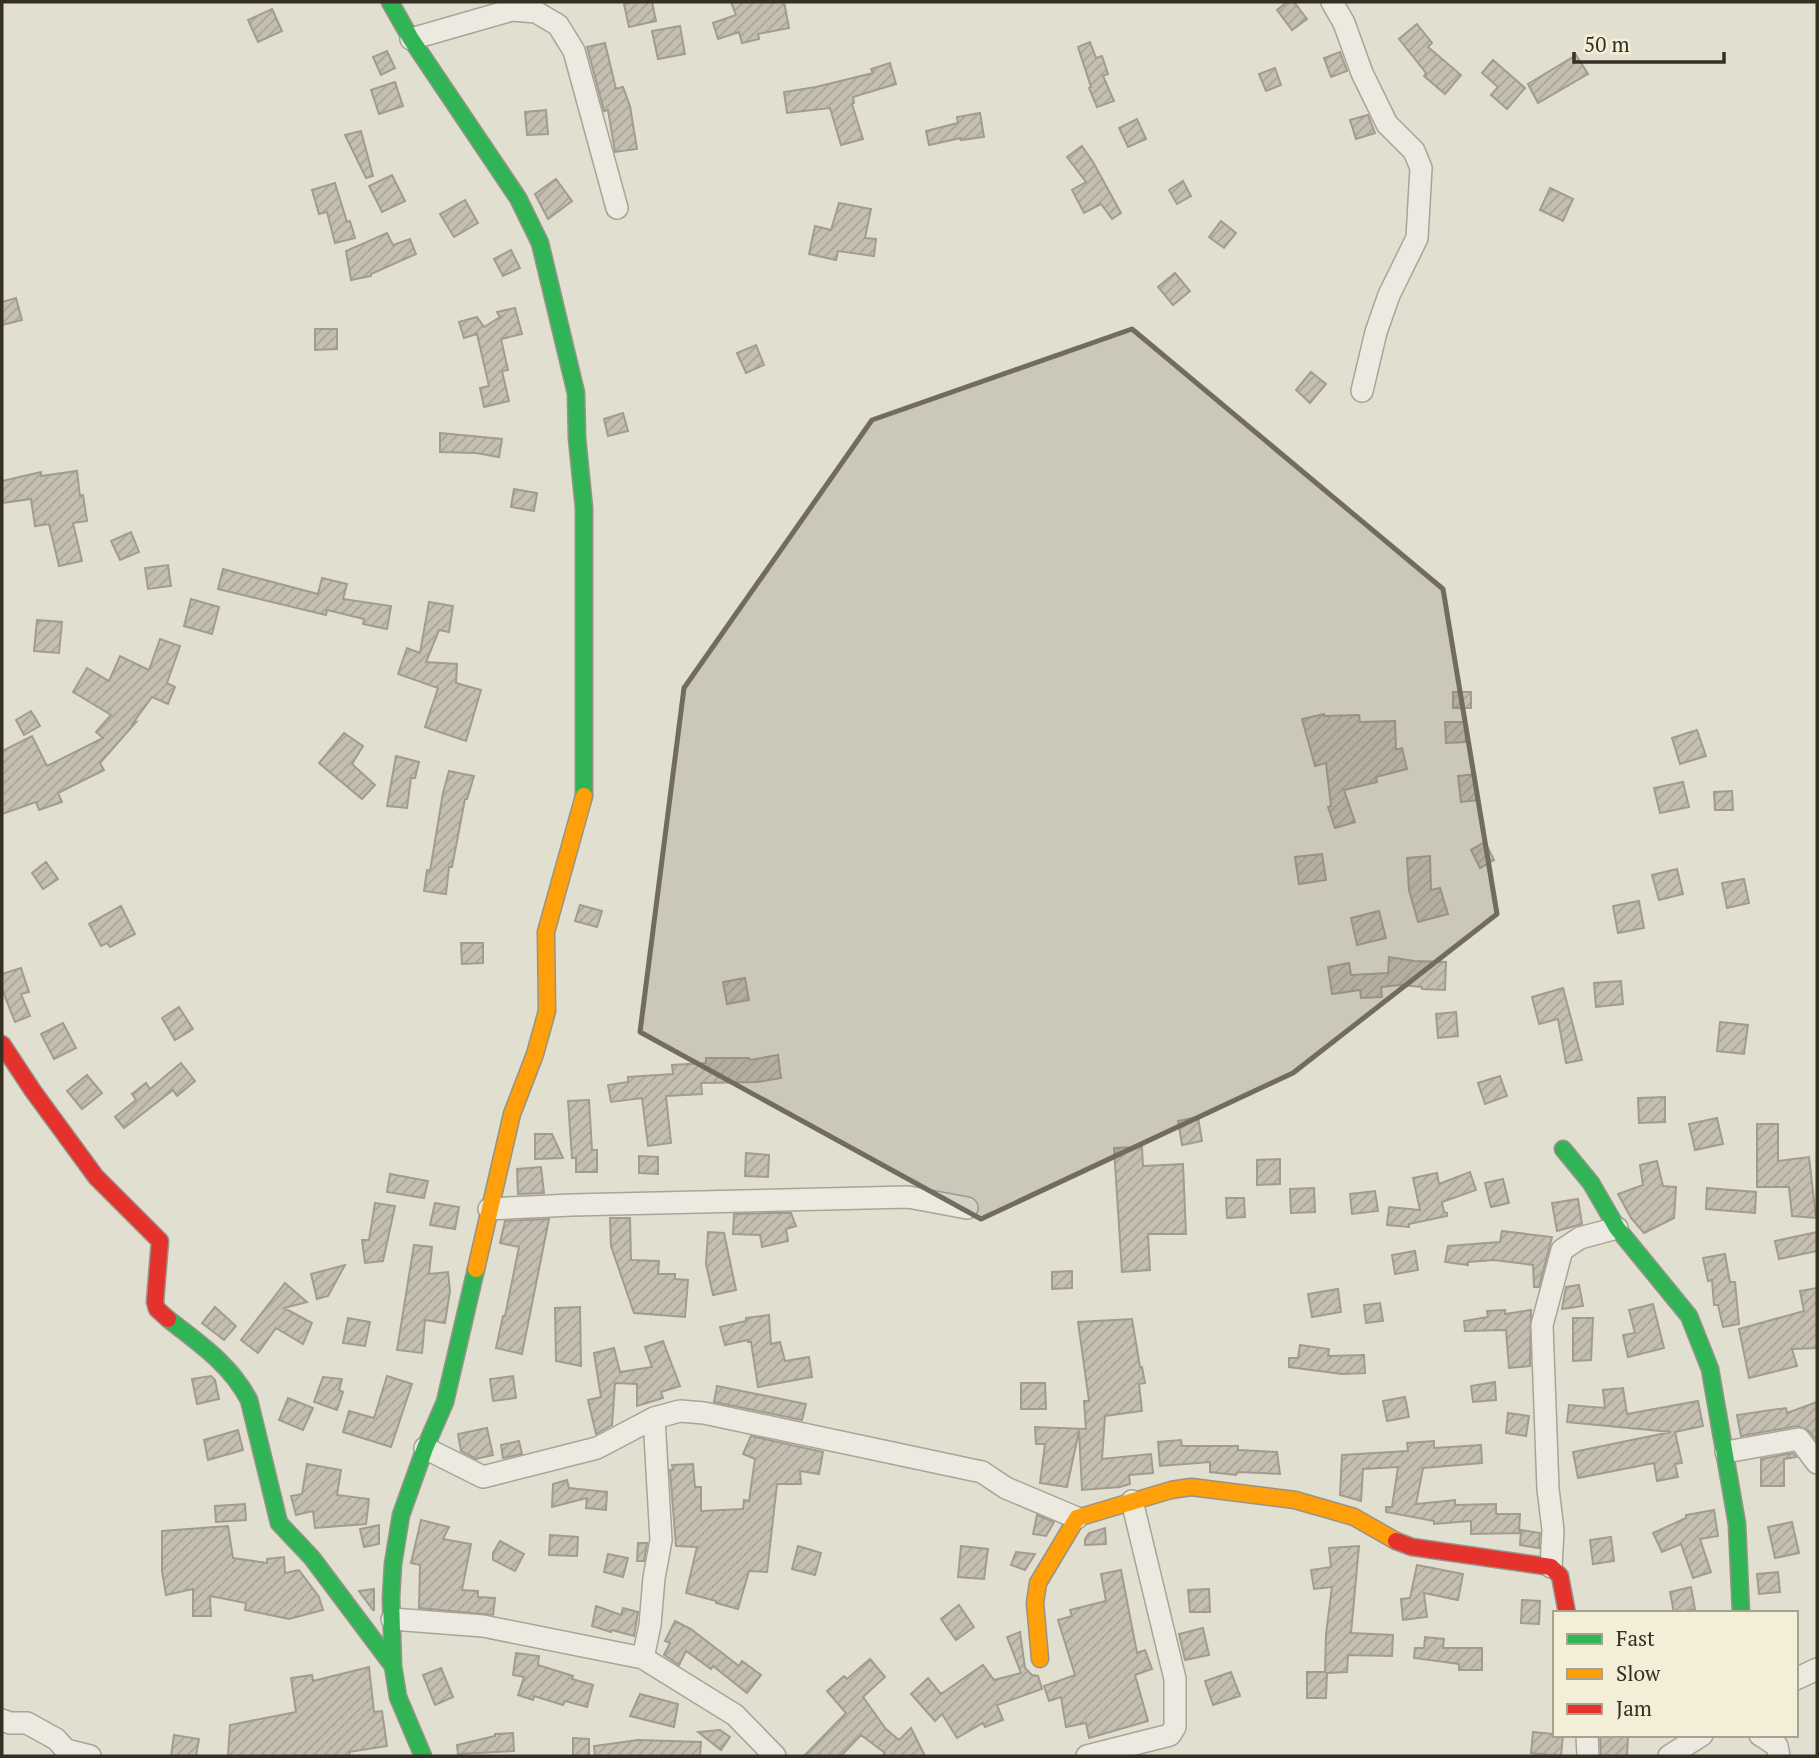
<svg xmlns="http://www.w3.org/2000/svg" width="1819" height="1758" viewBox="0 0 1819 1758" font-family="'PT Serif',serif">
<defs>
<pattern id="building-hatch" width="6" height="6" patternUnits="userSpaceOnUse" patternTransform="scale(1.75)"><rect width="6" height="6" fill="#c5bfb1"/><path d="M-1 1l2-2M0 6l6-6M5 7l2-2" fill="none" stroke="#aaa498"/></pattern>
</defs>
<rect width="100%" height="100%" fill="#e1dfd0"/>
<path fill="url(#building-hatch)" stroke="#a29c8f" stroke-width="2" d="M635,2H652L656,21L629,27L624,4Z
M731,2H784L789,28L758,34L759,39L742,43L739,32L718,39L713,23L736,15Z
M1287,2H1294L1307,19L1292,30L1277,10Z
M272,9L282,31L258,42L248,20Z
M1417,24L1432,43L1428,47L1461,75L1445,94L1424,76L1426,73L1399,39Z
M680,26L685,54L658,59L652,31Z
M1090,42L1096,58L1102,56L1108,74L1103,76L1114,101L1097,107L1089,88L1091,87L1078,47Z
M605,43L616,89L623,87L630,106L637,149L615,152L608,110L604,111L587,47Z
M387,51L395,68L381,75L373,57Z
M1340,52L1347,71L1331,77L1324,58Z
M1576,55L1588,74L1538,103L1528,84Z
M1493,60L1525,88L1507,109L1491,95L1498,87L1482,73Z
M890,63L896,84L853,97L854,103L852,104L863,139L841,145L830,108L787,113L784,92L816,87L873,73L871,69Z
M1275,68L1281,85L1266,91L1259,74Z
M395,82L403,106L379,114L371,90Z
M546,110L548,134L527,135L525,112Z
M980,113L984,137L961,140V138L929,145L926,131L958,123L957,117Z
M1368,115L1375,133L1356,139L1350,120Z
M1137,119L1146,139L1128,147L1119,128Z
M361,131L373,176L366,178L345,135Z
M1082,146L1093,162L1121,213L1112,219L1101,204L1084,213L1072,190L1086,182L1067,157Z
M392,175L405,201L382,212L369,186Z
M556,179L572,201L548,219L535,194Z
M1183,181L1191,196L1177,204L1169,190Z
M335,183L347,222L350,221L355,238L335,243L327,212L319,214L312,190Z
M1550,188L1573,199L1563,221L1540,210Z
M465,200L478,223L454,237L440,214Z
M839,203L871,209L865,238L876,239L874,256L838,251L836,260L809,254L815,226L831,230Z
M1221,221L1236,233L1224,248L1209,237Z
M387,233L393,245L410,239L416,254L371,274V276L351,280L346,251Z
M511,250L520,268L503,276L494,259Z
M1175,273L1190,291L1173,305L1158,287Z
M16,298L22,320L2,325V302Z
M515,308L522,334L501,339L508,370L502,371L509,401L484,407L480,388L489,386L477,334L464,338L459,322L477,317L484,327L500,317L497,312Z
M315,329H337V349L315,350Z
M756,345L764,365L746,373L737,353Z
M1311,372L1326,384L1310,403L1296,390Z
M623,413L628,431L608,436L604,419Z
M440,433L502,439L499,457L476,453L440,452Z
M77,471L80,496L83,495L87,521L73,523L82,561L59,566L49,524L35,526L31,499L2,503V481L41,472V476Z
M514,489L537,493L534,511L511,507Z
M131,532L139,552L120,560L111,541Z
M168,565L171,586L148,589L145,568Z
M223,569L318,594L322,578L347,584L343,599L391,606L387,629L363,624L364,619L327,610L326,615L218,589Z
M191,599L219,607L212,634L184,626Z
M429,602L453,606L449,632L439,630L426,662L457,664L456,683L481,690L466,741L425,727L438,688L398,674L407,648L420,653Z
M37,620L62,622L59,653L34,651Z
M160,639L180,646L167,683L175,687L168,704L152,697L133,723L136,722L100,763L104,770L58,793L62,802L39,810L36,802L2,814V751L32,736L47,766L103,738L96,732L111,715L73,692L87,668L109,681L120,656L149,670Z
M1453,692H1471V708H1453Z
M31,711L40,726L24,735L16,720Z
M1324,714V716L1359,715L1360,722L1395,721L1396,750L1402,748L1407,769L1376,777L1377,782L1344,790L1355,822L1335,828L1328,807L1331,806L1326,763L1315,766L1302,719Z
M1445,722H1465L1466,742L1446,743Z
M1697,730L1706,756L1680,764L1672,738Z
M344,733L363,746L352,764L375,785L362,799L319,763Z
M396,756L419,762L415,778H411L407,808L387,806Z
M449,771L474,776L467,799H465L452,867H449L446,894L424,891L427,870L430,871L443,793Z
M1475,774L1478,800L1461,802L1458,776Z
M1683,782L1689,807L1660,813L1654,788Z
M1732,791L1733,810H1715L1714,792Z
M1485,842L1494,860L1480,868L1471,850Z
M1322,854L1326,880L1299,884L1295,857Z
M1430,856L1431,890L1440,888L1448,914L1418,922L1409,890L1407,858Z
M46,862L58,879L43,889L32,873Z
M1677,869L1683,894L1659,900L1652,875Z
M1744,879L1749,903L1727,908L1722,883Z
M1639,901L1644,928L1618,933L1613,906Z
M580,905L602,911L597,927L575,921Z
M121,906L135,934L110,947L107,943L101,946L89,924Z
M1379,911L1386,938L1357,945L1351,918Z
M461,943H483V963L462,964Z
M1389,957L1414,961L1446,962L1445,990L1422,989V987L1400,985L1381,987L1382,997L1361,998L1360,990L1332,994L1328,967L1349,963L1351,975L1388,973Z
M21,968L29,992L21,994L30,1016L15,1022L2,989V974Z
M745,978L749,1000L727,1004L723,982Z
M1621,981L1623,1004L1596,1007L1594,983Z
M1563,988L1582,1060L1566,1063L1558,1019L1539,1024L1532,997Z
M179,1007L193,1029L175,1040L162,1018Z
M1456,1012L1458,1036L1438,1038L1436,1014Z
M1720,1022L1748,1025L1744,1054L1717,1051Z
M63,1023L76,1048L54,1059L41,1034Z
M778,1055L781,1078L758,1082L701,1083L702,1094L666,1096L671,1143L648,1146L642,1098L611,1102L608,1085L628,1082V1077L673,1074L672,1065L706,1063V1058H749L750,1060Z
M181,1063L195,1081L177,1096L173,1090L124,1128L115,1117L136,1100L132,1094L146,1083L150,1089Z
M87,1075L102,1093L82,1109L67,1091Z
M1500,1076L1507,1096L1485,1104L1478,1083Z
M1665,1097V1122L1639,1123L1638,1098Z
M589,1100L592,1150H597V1172H576V1158H572L568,1101Z
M1198,1117L1202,1141L1182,1145L1178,1121Z
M1717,1118L1723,1144L1695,1150L1689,1124Z
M1757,1124H1778V1161L1809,1157L1816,1218L1792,1216L1789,1187H1757Z
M535,1134H552L563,1158L535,1159Z
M1142,1147L1143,1166L1183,1164L1186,1234H1148L1150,1270L1122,1272L1114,1148Z
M746,1153L769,1155L768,1177L745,1176Z
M639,1156L658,1157V1174L639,1173Z
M1280,1159V1184L1257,1185V1160Z
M1657,1161L1663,1186L1676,1187L1674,1218L1644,1233L1631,1218L1618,1194L1643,1185L1640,1165Z
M541,1167L544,1193L518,1194L517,1169Z
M1470,1172L1476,1190L1442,1202L1444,1212L1447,1213V1216L1409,1224V1227L1387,1225L1389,1207L1420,1210L1413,1178L1437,1173L1439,1184Z
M390,1174L428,1181L424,1198L387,1192Z
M1503,1179L1509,1203L1491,1207L1485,1183Z
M1314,1188L1315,1212L1291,1213L1290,1189Z
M1707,1188L1756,1192L1755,1213L1706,1209Z
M1375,1191L1378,1211L1352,1214L1350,1194Z
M1226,1198H1244L1245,1217L1227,1218Z
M1578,1199L1582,1224L1557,1231L1552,1203Z
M375,1203L395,1206L383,1261L365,1263L362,1240H369Z
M435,1203L459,1207L455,1229L430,1225Z
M769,1213H791L796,1226L786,1229L788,1241L762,1247L760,1235L733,1234L734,1214Z
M610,1218H630L631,1260L659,1261L658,1274H675V1279L688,1280L685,1317L634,1313L611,1246Z
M549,1219L522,1354L496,1348L503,1316H505L519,1247L500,1243L505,1221Z
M1502,1231L1552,1237L1539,1287H1534L1533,1265L1494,1260L1468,1262V1265L1445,1262L1448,1246L1500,1242Z
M708,1232L724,1233L736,1290L713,1295L706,1264Z
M1817,1232V1251L1779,1259L1775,1241Z
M414,1245L432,1247L429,1274L448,1272L450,1291L445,1323L425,1320L422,1353L397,1350Z
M1415,1251L1418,1270L1395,1274L1392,1255Z
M1725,1254L1730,1282H1735L1739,1324L1723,1327L1718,1305H1714L1712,1280L1708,1281L1703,1258Z
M345,1265L328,1296L317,1299L311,1274Z
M1072,1271V1288L1052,1289V1272Z
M285,1283L307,1302L284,1308L312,1323L303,1344L276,1328L258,1353L241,1340Z
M1579,1285L1583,1306L1562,1309L1566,1287Z
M1817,1288V1348L1792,1349L1797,1366L1749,1378L1739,1329L1804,1311L1800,1291Z
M1338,1289L1341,1312L1312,1317L1308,1294Z
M1380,1303L1383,1321L1366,1323L1364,1305Z
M1653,1304L1664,1348L1628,1357L1623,1335L1635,1333L1629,1310Z
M215,1307L236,1326L224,1340L202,1323Z
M580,1307L581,1366L556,1361L555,1308Z
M1505,1310V1314L1531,1310L1530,1366L1509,1368L1506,1330L1465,1331L1464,1321L1488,1317L1487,1311Z
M769,1315L771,1344L780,1342L785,1361L809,1357L812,1377L758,1387L751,1342H748V1340L725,1345L720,1327L746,1321V1318Z
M348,1318L370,1322L365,1346L343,1343Z
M1573,1318H1593L1591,1360L1573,1361Z
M1132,1319L1140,1367H1142L1145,1383L1139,1384L1142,1411L1105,1416L1102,1459L1151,1454L1153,1473L1129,1475L1130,1484L1120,1487L1082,1490L1079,1431L1067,1487L1040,1483L1045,1444H1036L1035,1427L1086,1429L1084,1401H1089L1078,1322Z
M663,1341L680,1386L661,1392L663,1398L637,1406V1384L615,1383L612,1425L596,1434L588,1400L601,1397L594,1353L614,1348L620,1372L652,1367L645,1347Z
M1300,1345L1329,1349L1328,1356L1364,1355L1365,1373L1342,1374L1289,1367V1358H1298Z
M211,1376L215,1380L219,1399L197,1404L192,1379Z
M387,1376L412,1384L391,1447L343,1432L349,1411L374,1418Z
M513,1376L516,1398L493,1401L490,1379Z
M323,1377L342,1379L339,1390L343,1392L337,1410L314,1402Z
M1495,1382L1496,1400L1473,1402L1471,1386Z
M1021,1383H1045L1046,1409H1021Z
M717,1386L806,1404L802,1420L714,1402Z
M1623,1388L1627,1414L1698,1401L1703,1426L1675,1432L1682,1463L1675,1464L1678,1477L1657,1481L1654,1463L1578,1478L1573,1452L1671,1432L1567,1422L1569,1405L1605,1408L1603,1390Z
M1405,1397L1409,1417L1387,1421L1383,1401Z
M288,1398L313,1408L303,1430L279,1420Z
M1817,1402V1441L1809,1431L1797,1426L1741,1436L1737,1415L1786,1408L1787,1413Z
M1508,1413L1529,1416L1526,1436L1506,1433Z
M487,1428L493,1455L476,1459L461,1451L458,1434Z
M238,1430L243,1450L208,1460L204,1440Z
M751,1436L823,1452L819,1474L800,1471L801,1484H777L767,1572L749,1571L738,1609L716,1603V1601L686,1593L697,1547L676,1546L670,1470H673L672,1465L693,1464L695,1487H701V1511L743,1509L744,1500L749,1501L755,1459L743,1454Z
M1181,1440L1182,1446H1238V1450L1277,1452L1280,1474L1238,1472L1236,1475L1210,1472V1462L1160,1466L1158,1442Z
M519,1441L522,1454L503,1458L501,1445Z
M1434,1441V1448L1481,1445L1482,1463L1423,1468L1416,1504L1455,1500V1505L1496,1504V1514H1520L1519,1533L1471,1534V1521L1434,1524V1521L1386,1512V1507H1392L1398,1467L1363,1469L1361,1501L1340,1495L1342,1455L1408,1451L1407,1443Z
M1793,1453L1796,1457L1784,1459V1486H1761V1459Z
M307,1464L341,1470L337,1495L369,1499L366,1524L315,1528L313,1511L296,1515L291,1496L302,1494Z
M567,1480L569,1488L607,1492L606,1510L586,1508L587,1498L552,1507L553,1484Z
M245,1504L246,1520L216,1522L215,1506Z
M1714,1510L1718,1536L1700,1539L1711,1572L1693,1578L1681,1544L1662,1552L1653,1533L1686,1518V1515Z
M1037,1515L1054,1522L1046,1536L1033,1534Z
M421,1520L449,1527L443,1539L471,1544L462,1590L478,1591V1597L495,1598L493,1615L419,1608L420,1565L411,1563Z
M1792,1522L1799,1553L1775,1558L1768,1527Z
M379,1525V1544L364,1547L360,1529Z
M228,1526L233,1558L267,1563V1559L284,1557L285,1573L299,1570L319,1597L323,1610L289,1619L245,1610L246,1603L210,1596L211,1616H193V1589L166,1595L162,1571V1531Z
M1105,1528L1106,1544L1085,1545V1539L1089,1533Z
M1521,1530L1540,1533L1539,1548L1520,1545Z
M550,1535L578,1537L577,1556L549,1555Z
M1611,1537L1614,1561L1593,1564L1590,1540Z
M500,1541L524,1554L515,1571L493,1560V1553Z
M638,1543H647L644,1561H637Z
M798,1546L821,1553L815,1575L792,1569Z
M961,1546L988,1549L984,1579L958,1577Z
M1359,1546L1351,1633L1393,1635L1392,1656L1348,1655L1347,1672L1327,1673L1326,1698H1307V1672H1325L1326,1634L1332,1587L1314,1589L1311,1570L1331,1567L1329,1548Z
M1016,1552L1035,1554L1025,1570L1011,1565Z
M608,1554L628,1558L623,1577L604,1572Z
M1417,1565L1463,1574L1458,1600L1424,1593L1427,1617L1403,1620L1401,1599L1410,1598Z
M1121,1570L1137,1653L1145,1650L1152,1669L1135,1675L1148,1721L1089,1738L1086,1723L1066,1727L1061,1697L1049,1701L1044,1686L1075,1675L1058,1620L1072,1616L1070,1610L1106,1601L1101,1574Z
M1778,1572L1780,1592L1759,1594L1757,1574Z
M1691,1587L1695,1609L1674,1613L1670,1592Z
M374,1589V1610H373L359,1591Z
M1209,1589L1210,1612H1190L1188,1590Z
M1522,1600L1540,1601L1539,1624L1521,1623Z
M959,1605L974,1627L956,1640L941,1619Z
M596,1606L621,1615L623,1608L638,1612L634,1636L612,1630L611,1632L592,1626Z
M675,1621L691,1629L739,1666L742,1661L761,1675L747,1693L713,1666L711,1669L686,1651L679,1665L664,1655L670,1643L665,1641Z
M1203,1628L1209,1655L1185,1660L1179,1634Z
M1020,1632L1025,1668L1032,1675L1038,1676L1042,1689L997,1705L1003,1720L985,1727L983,1723L957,1738L942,1714L935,1721L911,1694L928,1678L941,1694L983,1665L994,1680L1021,1673L1007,1637Z
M1425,1637L1444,1639L1443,1648H1482V1670H1459V1664L1414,1658L1415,1648H1424Z
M516,1653L539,1656L538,1665L573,1676L572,1679L593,1685L587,1707L565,1701L563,1705L534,1696L533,1700L518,1695L524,1677L513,1675Z
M870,1659L885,1677L863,1697L886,1729L899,1740L911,1728L925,1756H882L885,1753L861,1735L841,1756H804L846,1713L827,1691L844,1676L847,1679Z
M369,1667L374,1712L382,1711L387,1746L349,1752L350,1756H228L230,1725L296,1712L291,1678L312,1675L313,1681Z
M441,1668L453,1697L435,1705L423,1675Z
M1231,1672L1240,1696L1213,1705L1205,1681Z
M640,1694L678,1704L674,1727L630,1716Z
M720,1730L730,1737L721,1750L698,1732Z
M1533,1732L1563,1735L1561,1756L1531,1753Z
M513,1733L514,1751L458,1754L457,1745L495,1736V1734Z
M174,1735L199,1739L196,1756H171Z
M1600,1735H1628L1627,1756H1601Z
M573,1738L589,1739V1756H573Z
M638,1740L701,1742L700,1756H595L594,1746Z"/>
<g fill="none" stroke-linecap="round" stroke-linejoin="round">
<g stroke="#a7a498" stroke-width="24">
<path id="street" d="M1332,2L1344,23L1362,73L1387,124L1414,151L1421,168L1417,238L1389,295L1376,332L1362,391
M411,39L512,10L536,12L558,25L574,51L617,208
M489,1209L572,1205L908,1197L967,1208
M425,1448L483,1477L597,1448L654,1418L680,1411L704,1413L982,1472L1006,1488L1077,1518
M1726,1452L1799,1439L1817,1463
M1551,1567L1553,1530L1548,1489L1542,1325L1562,1250L1580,1238L1617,1228
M392,1619L483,1626L643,1658L735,1715L775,1756
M643,1658L650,1625L654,1578L661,1540L654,1418
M1796,1679L1817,1669
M2,1720L10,1723H27L56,1739L66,1750L90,1756
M1587,1735L1588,1756
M1760,1735L1777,1746L1779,1756
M1087,1756L1170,1735L1175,1727V1679L1132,1501
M1669,1756L1702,1735"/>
</g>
<g stroke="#979388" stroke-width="19">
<path id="fast" d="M390,2L411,39L518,198L540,243L576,393L577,438L584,508V796
M1563,1149L1591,1183L1617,1228L1689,1316L1710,1369L1737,1524L1741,1613
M168,1319C200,1344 230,1364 249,1400L279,1523L312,1558L393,1666
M423,1756L398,1697L393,1666L391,1598L393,1564L401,1515L425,1448L445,1402L476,1269"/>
</g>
<g stroke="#979388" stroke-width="19">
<path id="slow" d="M476,1269L512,1114L535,1054L547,1011L546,932L584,796
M1040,1659L1035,1603L1038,1583L1077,1518L1171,1490L1191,1487L1295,1500L1354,1517L1396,1541"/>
</g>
<g stroke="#979388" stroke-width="19">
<path id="jam" d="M2,1044L33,1091L96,1177L160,1241L155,1302L157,1309L168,1319
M1396,1541L1412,1547L1551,1567L1560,1576L1567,1613"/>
</g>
<use href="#street" stroke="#ebe9e0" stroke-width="21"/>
<use href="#fast" stroke="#30b455" stroke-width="16"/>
<use href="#slow" stroke="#ff9f0a" stroke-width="16"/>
<use href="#jam" stroke="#e5322d" stroke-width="16"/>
</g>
<path fill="#726c5e" fill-opacity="0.2" stroke="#726c5e" stroke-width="5" stroke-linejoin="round" d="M1132,329L1443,589L1497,914L1293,1073L981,1219L640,1032L684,688L872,420Z"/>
<rect width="1819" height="1758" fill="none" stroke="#362e21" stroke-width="7"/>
<rect x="1553" y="1611" width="245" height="126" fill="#f2eed7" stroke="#a7a18e" stroke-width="2"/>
<rect x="1567" y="1634" width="35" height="10" fill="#30b455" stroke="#a7a18e" stroke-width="2"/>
<text x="1616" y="1646" font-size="21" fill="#362e21">Fast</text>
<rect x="1567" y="1669" width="35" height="10" fill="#ff9f0a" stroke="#a7a18e" stroke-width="2"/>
<text x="1616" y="1681" font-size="21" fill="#362e21">Slow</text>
<rect x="1567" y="1704" width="35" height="10" fill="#e5322d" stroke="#a7a18e" stroke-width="2"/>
<text x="1616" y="1716" font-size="21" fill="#362e21">Jam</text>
<path d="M1574 52v10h150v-10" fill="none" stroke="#362e21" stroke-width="3.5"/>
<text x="1584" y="52" font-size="21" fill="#362e21" stroke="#f2eed7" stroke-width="5" paint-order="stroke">50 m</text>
</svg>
